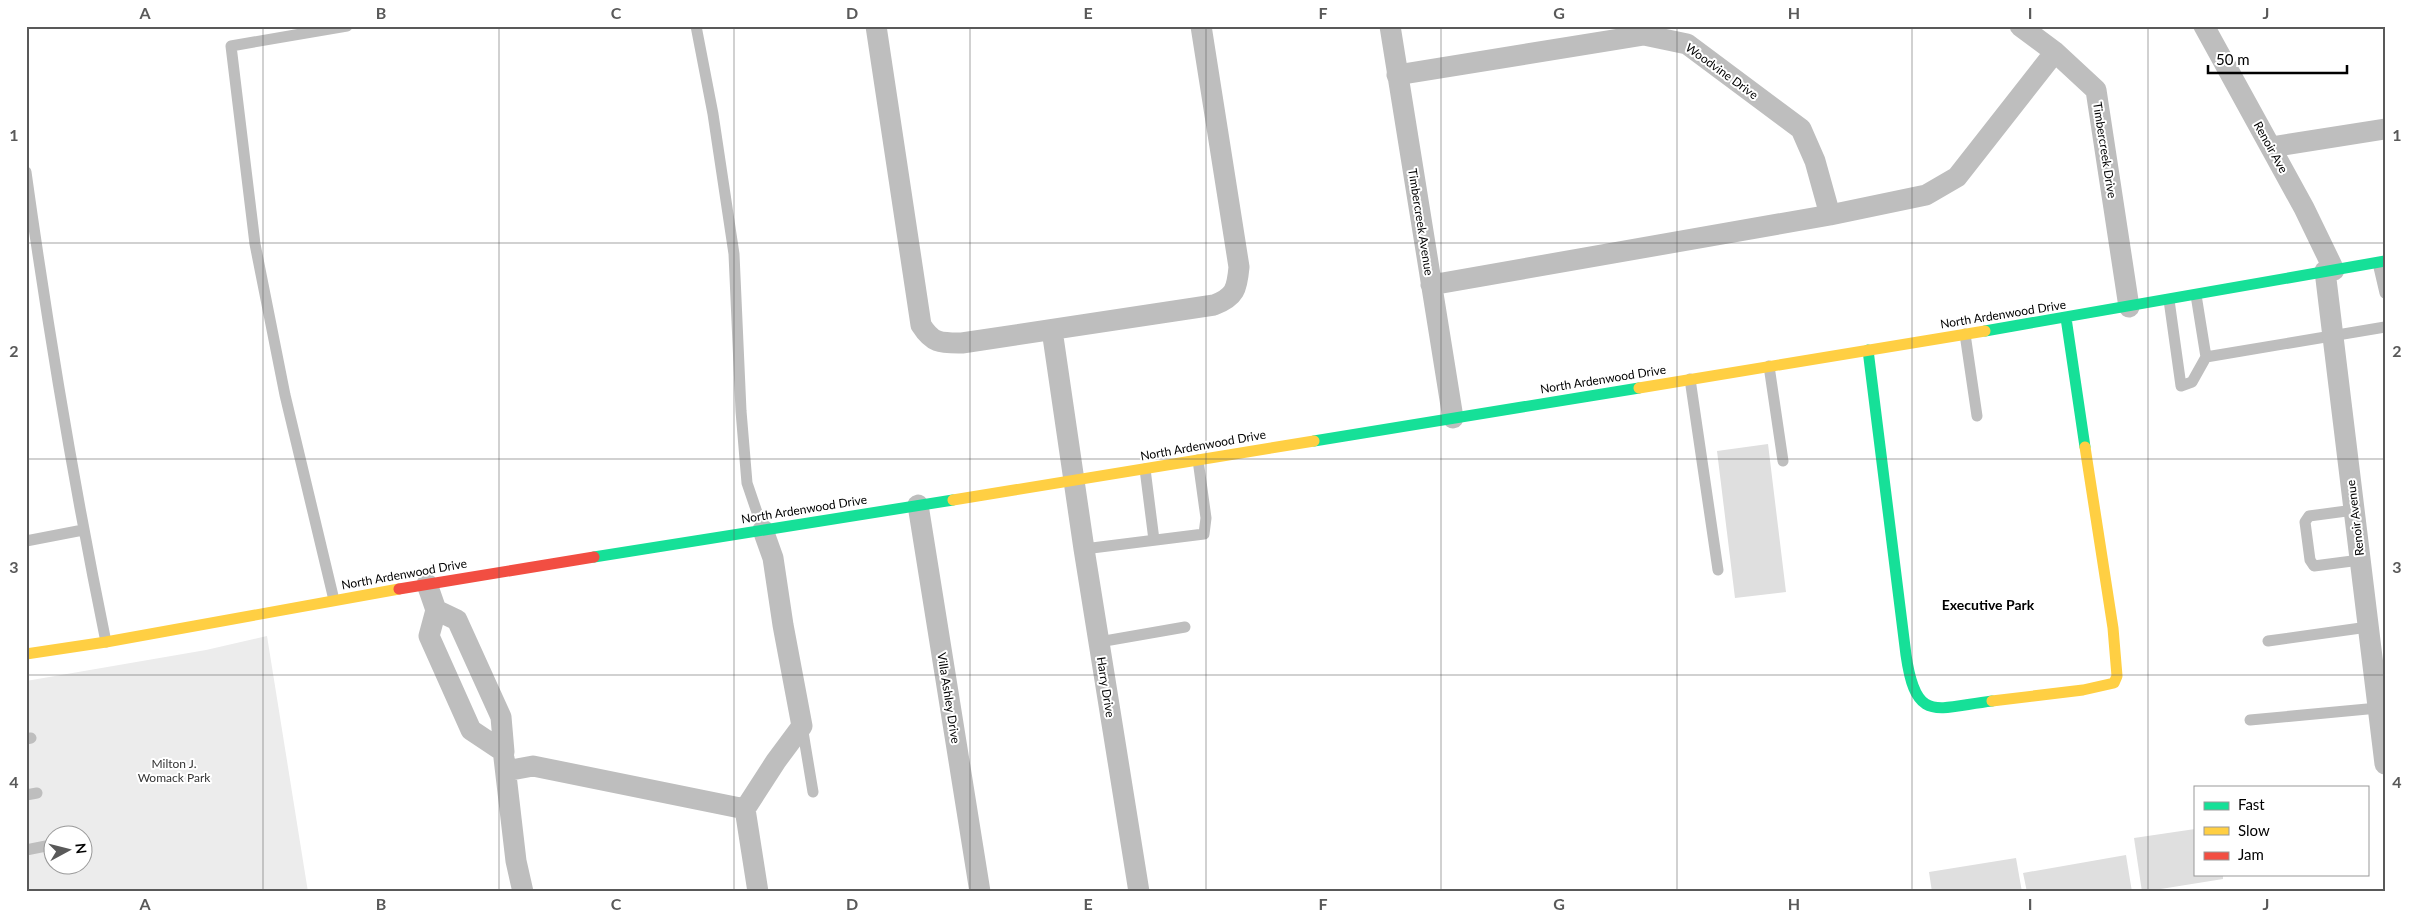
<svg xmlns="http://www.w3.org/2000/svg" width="2411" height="918" viewBox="0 0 2411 918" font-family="Lato,sans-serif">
<rect width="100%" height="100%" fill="#fff"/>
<path fill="#ececec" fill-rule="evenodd" d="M267,636L308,892H26V681L206,650ZM52,836H82V866H52Z"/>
<path fill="#dfdfdf" d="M1768,444L1786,592L1735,598L1717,451Z
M2195,829V874H2223V879L2142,892L2134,838Z
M2126,855L2132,892H2027L2023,873Z
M2016,858L2022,892H1932L1929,872Z"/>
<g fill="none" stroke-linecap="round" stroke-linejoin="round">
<path stroke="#bebebe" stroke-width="11" d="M696,26L713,114L734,254L741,411L747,483L763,530
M26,172C48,329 74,486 106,642
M2378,263L2385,293
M2196,295L2206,357L2385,327
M2169,300L2181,386L2192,382L2206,357
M1965,334L1977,416
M1769,366L1783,461
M1690,379L1718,570
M1145,469L1154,540
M2354,510L2309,516L2305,522L2310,560L2314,566L2360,560
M26,541L83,530
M1084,549L1204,534L1206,518L1198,460
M334,600L285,395L255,244L231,46L347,26
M2268,641L2368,627
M1099,642L1185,627
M2250,720L2378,708
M802,726L813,792
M26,739L31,738
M26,795L37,793
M26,850L46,846"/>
<path stroke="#bebebe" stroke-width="21" d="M876,26L921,325C933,344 941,343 962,343L1214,305C1235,297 1237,289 1239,267L1201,26
M1390,26L1453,418
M2020,26L2055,52L2096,90L2129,307
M2204,26L2304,208L2334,270
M1397,75L1644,35L1687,44L1801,129L1815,161L1830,215
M2271,147L2385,129
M2325,271L2385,764
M1431,285L1830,215L1926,195L1957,177L2055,52
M1052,330L1084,549L1139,892
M918,505L980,892
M427,584L436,610L429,636L471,730L504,752L501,717L457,620L436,610
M504,758L516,861L523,892
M506,771L533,766L745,809
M758,892L745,809L776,761L802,726L783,625L773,558L763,530"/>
<path stroke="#16e098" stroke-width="11" d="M2066,318L2085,447
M1985,331L2385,261
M1868,350L1906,655C1916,724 1935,708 1992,701
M1314,441L1639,388
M594,557L953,500"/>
<path stroke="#ffcf43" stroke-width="11" d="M1639,388L1985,331
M953,500L1314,441
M26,654L106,642L399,589
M1992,701L2083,690L2114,683L2117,676L2113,628L2085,447"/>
<path stroke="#f24e42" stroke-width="11" d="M399,589L594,557"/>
</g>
<path fill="none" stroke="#595959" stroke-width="1" stroke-opacity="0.55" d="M263,26V892M499,26V892M734,26V892M970,26V892M1206,26V892M1441,26V892M1677,26V892M1912,26V892M2148,26V892M26,243H2385M26,459H2385M26,675H2385"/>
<g text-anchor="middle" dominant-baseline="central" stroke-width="4" stroke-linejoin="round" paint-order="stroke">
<g font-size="12" fill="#000" stroke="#fff">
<text transform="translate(1722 71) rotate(36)">Woodvine Drive</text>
<text transform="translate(2271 147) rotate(61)">Renoir Ave</text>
<text transform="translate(2105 150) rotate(81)">Timbercreek Drive</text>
<text transform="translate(1421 222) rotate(81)">Timbercreek Avenue</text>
<text transform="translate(2003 314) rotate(-9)">North Ardenwood Drive</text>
<text transform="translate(1603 379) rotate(-9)">North Ardenwood Drive</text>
<text transform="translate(1203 445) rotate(-10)">North Ardenwood Drive</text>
<text transform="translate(804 509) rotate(-9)">North Ardenwood Drive</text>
<text transform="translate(2355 518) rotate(-97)">Renoir Avenue</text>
<text transform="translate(404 574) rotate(-10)">North Ardenwood Drive</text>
<text transform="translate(1106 687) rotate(81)">Harry Drive</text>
<text transform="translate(949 698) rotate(81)">Villa Ashley Drive</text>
</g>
<g font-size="12" fill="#333" stroke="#fff">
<text x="174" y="763">Milton J.<tspan x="174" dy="14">Womack Park</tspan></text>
</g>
<g font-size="14" font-weight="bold" fill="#000" stroke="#fff">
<text x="1988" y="604">Executive Park</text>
</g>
</g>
<rect width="2411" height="918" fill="none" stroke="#ffffff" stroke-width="55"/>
<rect x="2194" y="786" width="175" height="90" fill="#ffffff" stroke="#999999"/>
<rect x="2204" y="802" width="25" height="8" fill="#16e098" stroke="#999999"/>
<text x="2238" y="810" font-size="15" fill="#000000">Fast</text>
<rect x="2204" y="827" width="25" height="8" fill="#ffcf43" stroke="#999999"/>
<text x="2238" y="836" font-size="15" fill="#000000">Slow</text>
<rect x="2204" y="852" width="25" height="8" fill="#f24e42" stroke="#999999"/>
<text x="2238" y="860" font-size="15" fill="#000000">Jam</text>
<g transform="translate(68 850) rotate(83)"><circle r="24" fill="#ffffff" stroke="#999999"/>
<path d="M0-4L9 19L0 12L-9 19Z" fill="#595959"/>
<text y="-8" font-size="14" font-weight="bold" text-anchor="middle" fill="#000000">N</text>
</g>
<path d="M2208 65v8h139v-8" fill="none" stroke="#000000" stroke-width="2.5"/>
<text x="2216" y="65" font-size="15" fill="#000000" stroke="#ffffff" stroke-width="4" paint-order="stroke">50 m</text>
<rect x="28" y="28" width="2356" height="862" fill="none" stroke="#595959" stroke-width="2"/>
<g font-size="16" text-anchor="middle" font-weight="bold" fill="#595959">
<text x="145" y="19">A</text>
<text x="381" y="19">B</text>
<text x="616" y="19">C</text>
<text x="852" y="19">D</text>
<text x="1088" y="19">E</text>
<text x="1323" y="19">F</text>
<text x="1559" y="19">G</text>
<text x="1794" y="19">H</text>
<text x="2030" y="19">I</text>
<text x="2266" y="19">J</text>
<text x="14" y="141">1</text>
<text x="2397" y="141">1</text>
<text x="14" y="357">2</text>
<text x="2397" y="357">2</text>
<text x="14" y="573">3</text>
<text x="2397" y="573">3</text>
<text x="14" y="788">4</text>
<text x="2397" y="788">4</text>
<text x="145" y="910">A</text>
<text x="381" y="910">B</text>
<text x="616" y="910">C</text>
<text x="852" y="910">D</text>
<text x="1088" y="910">E</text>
<text x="1323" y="910">F</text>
<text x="1559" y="910">G</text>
<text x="1794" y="910">H</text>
<text x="2030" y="910">I</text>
<text x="2266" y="910">J</text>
</g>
</svg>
